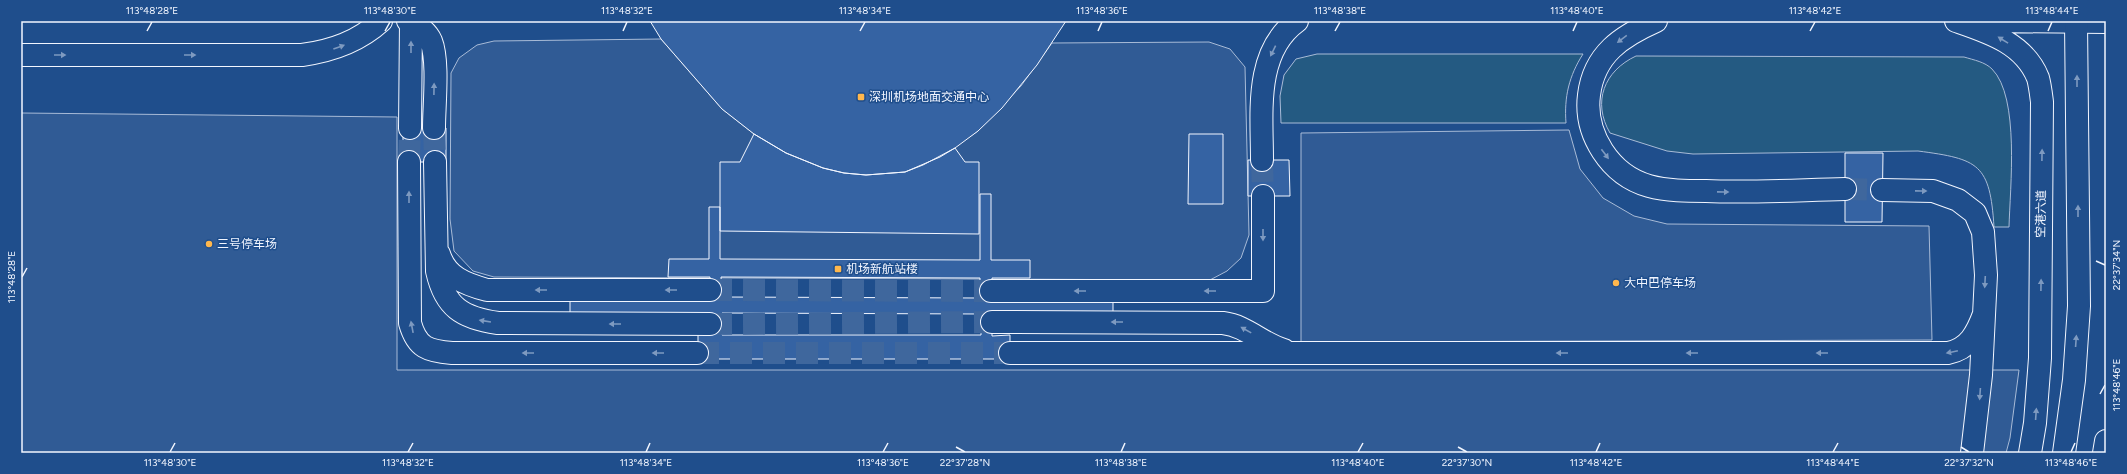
<svg xmlns="http://www.w3.org/2000/svg" width="2127" height="474" viewBox="0 0 2127 474" font-family="Figtree,'Noto Sans SC',sans-serif">
<rect width="100%" height="100%" fill="#1f4e8c"/>
<path fill="#245a82" stroke="#a8bbd7" d="M1317,54H1583C1569,76 1564,97 1566,123H1281L1280,96L1284,75L1296,59Z
M1636,56L1964,57C1974,60 1985,62 1992,69C2020,97 2010,188 2009,227H1994C1990,164 1979,159 1918,151L1693,154L1667,151L1610,133C1592,102 1604,71 1636,56Z"/>
<path fill="#305b95" stroke="#a8bbd7" d="M661,39L722,109L754,134L905,172L940,157L978,131L1021,86L1052,43L1209,42L1230,49L1245,67L1249,235L1241,258L1227,271L1210,280L494,277L473,271L454,251L450,219L451,73L459,58L477,45L494,41Z
M21,113L397,117V370H2019L2010,438L2006,453H21Z
M1569,130L1580,169L1603,198L1634,216L1667,224L1929,226L1932,340L1301,342V133Z"/>
<path fill="#3563a3" stroke="#f2f6ff" fill-rule="evenodd" d="M650,21H1066L1037,65L1002,108L978,131L955,148L923,165L905,172L866,175L844,173L823,168L786,153L754,134L722,109L661,39Z
M403,128H446V162H403Z
M754,134L786,153L823,168L844,173L866,175L905,172L940,157L955,148L965,162H979V234L720,231V162H740Z
M1189,134H1223V204H1188Z
M1845,153H1883L1882,222H1845Z
M1248,160H1289L1290,196H1248Z
M980,194H991V260H1030V278H992V298H1113V314L992,313V336L1010,335V359H698V334L570,313V297H710V277H668L669,259H709V207H720V259L980,260ZM721,277L980,278V298L722,297ZM722,313L981,314V335H722Z"/>
<g fill="none" stroke-linecap="round" stroke-linejoin="round">
<path stroke="#3f679d" stroke-width="22" stroke-dasharray="22 11" stroke-linecap="butt" d="M434,128L435,162
M1262,160L1263,196
M409,162L410,128
M1845,189L1882,190
M710,290L991,291
M710,324L992,322
M697,353H1010"/>
<g stroke="#f2f6ff" stroke-width="24">
<path id="minor" d="M408,21C417,25 427,32 431,41C439,61 434,105 434,128
M1656,21C1622,36 1594,54 1589,95C1584,134 1610,175 1649,186C1667,191 1687,191 1706,191C1752,193 1799,190 1845,189
M1956,21C1988,32 2024,43 2038,78C2040,85 2041,94 2042,102L2040,358L2035,423L2030,453
M1990,21L2106,22
M21,55H302C332,51 358,42 381,21
M410,128L411,22
M1262,160C1262,113 1254,52 1297,21
M409,162L410,323C417,348 428,351 452,353H697
M435,162L437,271C445,307 462,318 498,323L710,324
M1882,190L1933,191L1958,200L1975,213L1983,232L1986,275L1981,375L1972,453
M439,254C446,277 465,284 487,290H710
M991,291H1263V196
M992,322L1223,323C1247,326 1262,344 1284,350
M1010,353H1948C1969,349 1977,333 1984,314"/>
</g>
<g stroke="#f2f6ff" stroke-width="24">
<path id="major" d="M2104,453L2106,441"/>
</g>
<g stroke="#f2f6ff" stroke-width="24">
<path id="highway" d="M2064,453L2074,380L2079,306L2076,22"/>
</g>
<use href="#minor" stroke="#1f4e8c" stroke-width="22"/>
<use href="#major" stroke="#1f4e8c" stroke-width="22"/>
<use href="#highway" stroke="#1f4e8c" stroke-width="22"/>
</g>
<defs><path id="oneway-solid" d="M-6-.8H1V-3.2L6.5 0L1 3.2V.8H-6Z"/></defs>
<g fill="#7e9ac0">
<use href="#oneway-solid" transform="translate(1622 39) rotate(143)"/>
<use href="#oneway-solid" transform="translate(2003 40) rotate(-148)"/>
<use href="#oneway-solid" transform="translate(339 47) rotate(-20)"/>
<use href="#oneway-solid" transform="translate(411 47) rotate(-90)"/>
<use href="#oneway-solid" transform="translate(1273 51) rotate(116)"/>
<use href="#oneway-solid" transform="translate(60 55)"/>
<use href="#oneway-solid" transform="translate(190 55)"/>
<use href="#oneway-solid" transform="translate(2077 81) rotate(-90)"/>
<use href="#oneway-solid" transform="translate(434 89) rotate(-89)"/>
<use href="#oneway-solid" transform="translate(1605 154) rotate(53)"/>
<use href="#oneway-solid" transform="translate(2042 155) rotate(-89)"/>
<use href="#oneway-solid" transform="translate(1921 191) rotate(1)"/>
<use href="#oneway-solid" transform="translate(1723 192) rotate(1)"/>
<use href="#oneway-solid" transform="translate(409 197) rotate(-90)"/>
<use href="#oneway-solid" transform="translate(2078 211) rotate(-90)"/>
<use href="#oneway-solid" transform="translate(1263 235) rotate(90)"/>
<use href="#oneway-solid" transform="translate(1985 282) rotate(93)"/>
<use href="#oneway-solid" transform="translate(2041 285) rotate(-89)"/>
<use href="#oneway-solid" transform="translate(541 290) rotate(-180)"/>
<use href="#oneway-solid" transform="translate(671 290) rotate(-180)"/>
<use href="#oneway-solid" transform="translate(1080 291) rotate(-180)"/>
<use href="#oneway-solid" transform="translate(1210 291) rotate(-180)"/>
<use href="#oneway-solid" transform="translate(485 321) rotate(-171)"/>
<use href="#oneway-solid" transform="translate(1117 322) rotate(-180)"/>
<use href="#oneway-solid" transform="translate(615 324) rotate(-180)"/>
<use href="#oneway-solid" transform="translate(412 327) rotate(-101)"/>
<use href="#oneway-solid" transform="translate(1246 330) rotate(-151)"/>
<use href="#oneway-solid" transform="translate(2076 341) rotate(-86)"/>
<use href="#oneway-solid" transform="translate(1952 352) rotate(168)"/>
<use href="#oneway-solid" transform="translate(528 353) rotate(-180)"/>
<use href="#oneway-solid" transform="translate(658 353) rotate(-180)"/>
<use href="#oneway-solid" transform="translate(1562 353) rotate(-180)"/>
<use href="#oneway-solid" transform="translate(1692 353) rotate(-180)"/>
<use href="#oneway-solid" transform="translate(1822 353) rotate(-180)"/>
<use href="#oneway-solid" transform="translate(1980 394) rotate(94)"/>
<use href="#oneway-solid" transform="translate(2036 414) rotate(-86)"/>
</g>
<path fill="none" stroke="#f2f6ff" stroke-width="1.5" d="M147,31L152,22M385,31L390,22M623,31L627,22M860,31L865,22M1098,31L1102,22M1335,31L1340,22M1573,31L1577,22M1810,31L1815,22M2048,31L2052,22M2096,261L2105,265M22,277L27,268M2100,394L2105,385M956,447L965,452M1458,447L1467,452M1961,447L1969,452M170,452L175,443M408,452L413,443M646,452L650,443M883,452L888,443M1121,452L1125,443M1358,452L1363,443M1596,452L1600,443M1833,452L1838,443M2071,452L2075,443"/>
<g fill="#ffb74d" stroke="#1f4e8c" stroke-width="1.5">
<rect x="857" y="93" width="8" height="8" rx="2"/>
<circle cx="209" cy="244" r="4"/>
<rect x="834" y="265" width="8" height="8" rx="2"/>
<circle cx="1616" cy="283" r="4"/>
</g>
<g text-anchor="middle" dominant-baseline="central" stroke-width="3" stroke-linejoin="round" paint-order="stroke">
<g font-size="12" fill="#f2f6ff" stroke="#1f4e8c" text-anchor="start">
<text x="869" y="97">深圳机场地面交通中心</text>
<text x="217" y="244">三号停车场</text>
<text x="846" y="269">机场新航站楼</text>
<text x="1624" y="283">大中巴停车场</text>
</g>
<g font-size="12" fill="#f2f6ff" stroke="#1f4e8c">
<text transform="translate(2041 214) rotate(-89)">空港六道</text>
</g>
</g>
<rect width="2127" height="474" fill="none" stroke="#1f4e8c" stroke-width="44"/>
<rect x="22" y="22" width="2083" height="430" fill="none" stroke="#f2f6ff" stroke-width="1.5"/>
<g font-size="10" text-anchor="middle" fill="#f2f6ff">
<text x="152" y="14">113°48'28"E</text>
<text x="390" y="14">113°48'30"E</text>
<text x="627" y="14">113°48'32"E</text>
<text x="865" y="14">113°48'34"E</text>
<text x="1102" y="14">113°48'36"E</text>
<text x="1340" y="14">113°48'38"E</text>
<text x="1577" y="14">113°48'40"E</text>
<text x="1815" y="14">113°48'42"E</text>
<text x="2052" y="14">113°48'44"E</text>
<text transform="translate(2116 265) rotate(-90)" y="4">22°37'34"N</text>
<text transform="translate(11 277) rotate(-90)" y="4">113°48'28"E</text>
<text transform="translate(2116 385) rotate(-90)" y="4">113°48'46"E</text>
<text x="170" y="466">113°48'30"E</text>
<text x="408" y="466">113°48'32"E</text>
<text x="646" y="466">113°48'34"E</text>
<text x="883" y="466">113°48'36"E</text>
<text x="965" y="466">22°37'28"N</text>
<text x="1121" y="466">113°48'38"E</text>
<text x="1358" y="466">113°48'40"E</text>
<text x="1467" y="466">22°37'30"N</text>
<text x="1596" y="466">113°48'42"E</text>
<text x="1833" y="466">113°48'44"E</text>
<text x="1969" y="466">22°37'32"N</text>
<text x="2071" y="466">113°48'46"E</text>
</g>
</svg>
